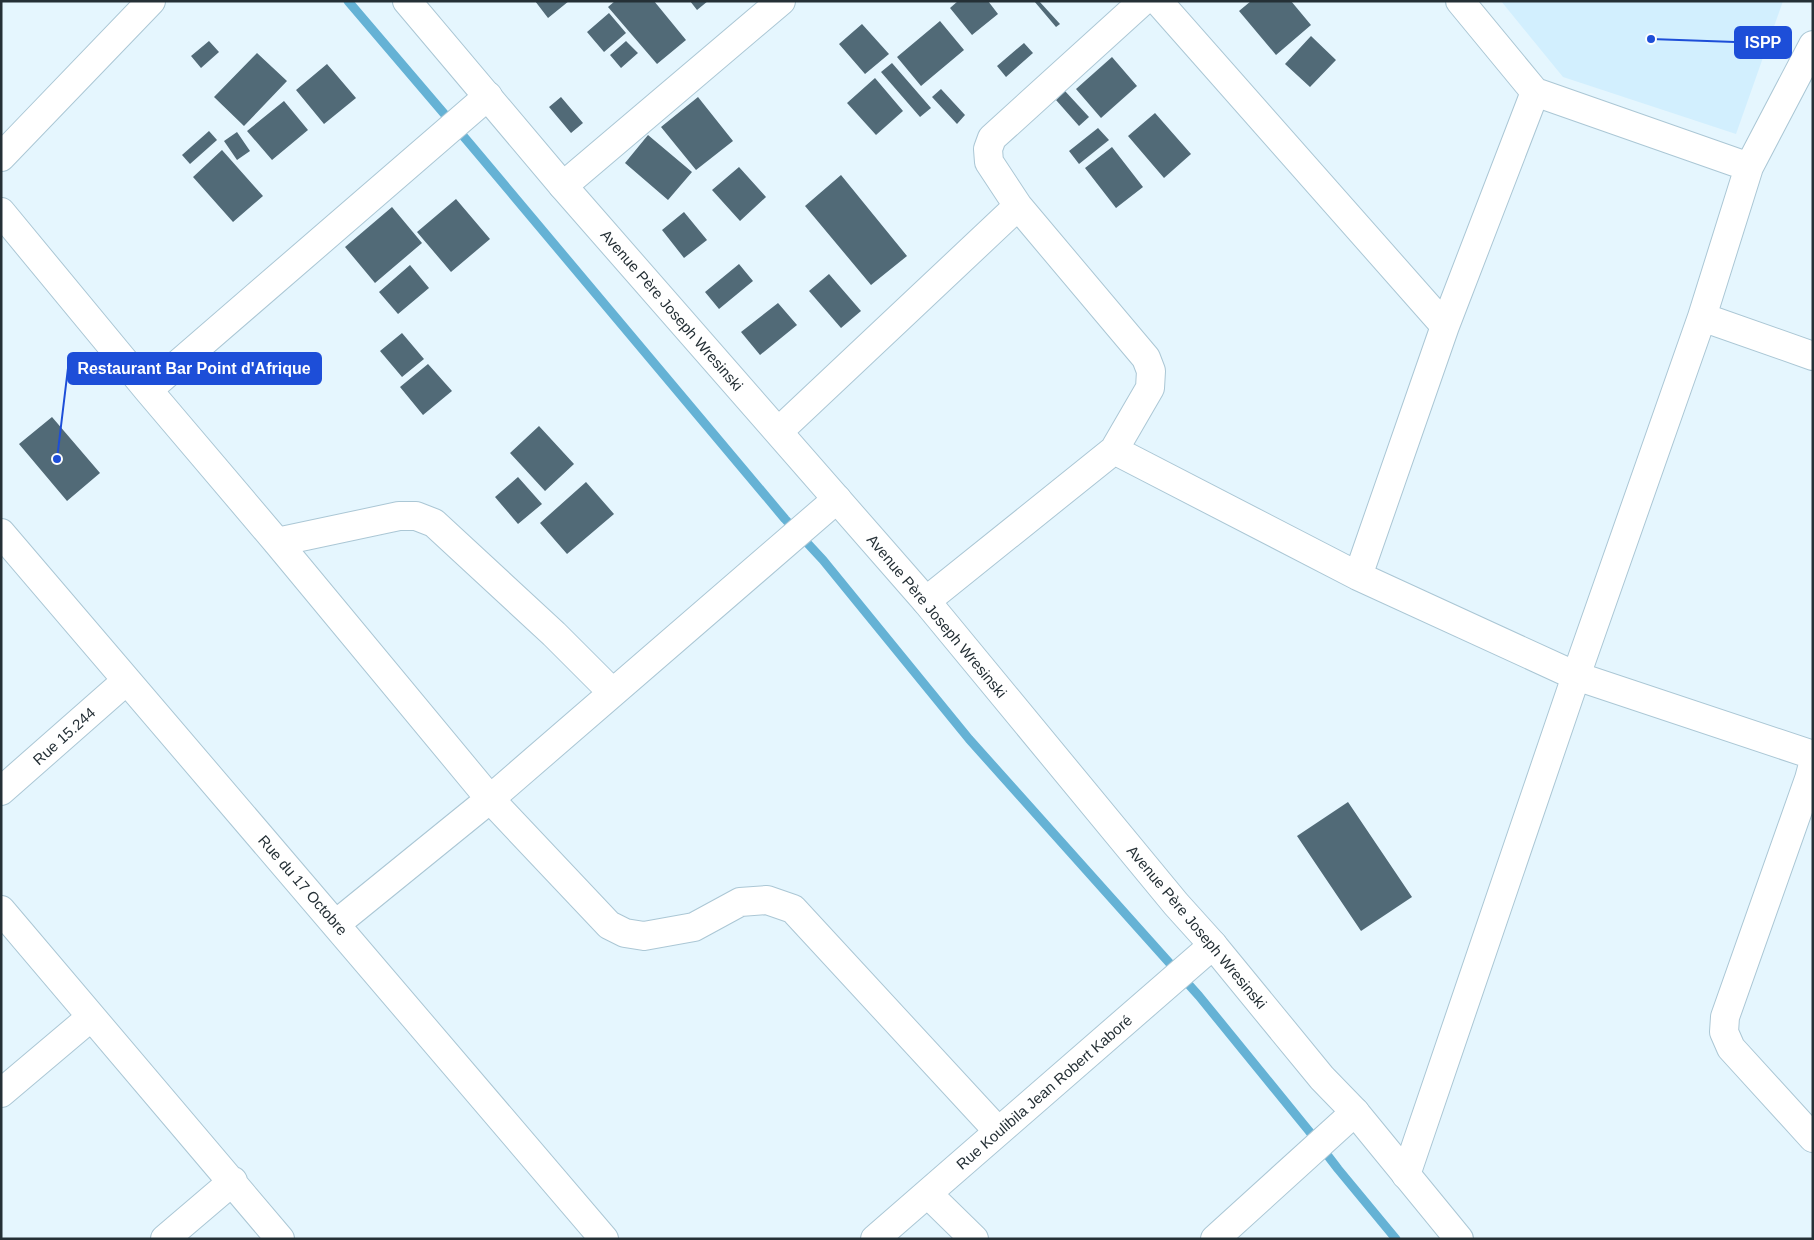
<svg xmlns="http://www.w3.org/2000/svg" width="1814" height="1240" viewBox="0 0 1814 1240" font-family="Helvetica,sans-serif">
<rect width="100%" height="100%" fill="#e5f6fe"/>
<path fill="#d2effe" d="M1501,1H1783L1736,134L1563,77Z"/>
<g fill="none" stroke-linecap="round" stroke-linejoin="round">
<path stroke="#65b2d5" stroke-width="9" d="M348,1L470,144L785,519L823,560L969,739L1199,996L1309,1131L1338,1169L1396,1239"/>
</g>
<path fill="#516a77" d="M535,1H569L548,18Z
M615,1H654L686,40L657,64L608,7Z
M690,1H708L697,10Z
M958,1H988L998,14L972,35L950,8Z
M1034,1H1039L1060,24L1056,27Z
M1251,1H1291L1311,25L1276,55L1239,11Z
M609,13L626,33L604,52L587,32Z
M940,21L964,50L921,86L897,57Z
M862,24L889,54L865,74L839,44Z
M1311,36L1336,60L1310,87L1285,64Z
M209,41L219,52L201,68L191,56Z
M626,41L638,53L621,68L610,55Z
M1024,43L1033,53L1006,77L997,66Z
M257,53L287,81L244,126L214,97Z
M1112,57L1137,86L1101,118L1076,89Z
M892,63L931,108L920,117L881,72Z
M327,64L356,98L324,124L296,90Z
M875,78L903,111L876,135L847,103Z
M941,89L965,115L957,124L932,97Z
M1065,91L1089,117L1079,126L1056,100Z
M561,97L583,123L571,133L549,107Z
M698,97L733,141L696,170L661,127Z
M284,101L308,130L272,160L247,131Z
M1155,113L1191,154L1164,178L1128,136Z
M1098,128L1109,140L1079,164L1069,151Z
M209,131L217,140L190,164L182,155Z
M237,132L250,151L237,160L224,141Z
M648,135L692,172L668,200L625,163Z
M1112,147L1143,187L1116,208L1085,168Z
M222,150L263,196L233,222L193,177Z
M739,167L766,197L740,221L712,190Z
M841,175L907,256L871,285L805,206Z
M456,199L490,239L451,272L417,232Z
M392,207L422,243L375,283L345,247Z
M684,212L707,240L684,258L662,230Z
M739,264L753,281L719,309L705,292Z
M410,265L429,288L398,314L379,292Z
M829,274L861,311L841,328L809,291Z
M778,303L797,325L760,355L741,332Z
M402,333L424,359L402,377L380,351Z
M428,364L452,391L423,415L400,387Z
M52,417L100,473L67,501L19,444Z
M539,426L574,464L545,491L510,453Z
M518,477L542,504L518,524L495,497Z
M586,482L614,514L567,554L540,523Z
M1348,802L1412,897L1361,931L1297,836Z"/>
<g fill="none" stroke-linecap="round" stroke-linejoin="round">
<g stroke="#abc7d5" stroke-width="30">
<path id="minor" d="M1143,1L992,138L988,149L989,162L1018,206L1146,358L1151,371L1150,388L1114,450L1358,576L1576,676L1813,755
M1158,1L1445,326
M1460,1L1535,92L1749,167
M1,157L151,1
M563,186L781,1
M1,212L148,390L277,542L490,799L609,925L625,933L644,936L694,927L740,902L767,900L793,909L998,1131
M1702,317L1813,356
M148,390L488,96
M779,431L1018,206
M1,533L604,1239
M277,542L399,516H416L434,523L554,634L612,692
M1358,576L1445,326L1535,92
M926,601L1114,450
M1813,764L1809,779L1725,1017L1724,1032L1731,1048L1813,1138
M1,791L126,681
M1,910L280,1239
M336,924L490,799L837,499
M1,1093L91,1017
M1406,1175L1576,676L1702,317L1749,167L1813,45
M928,1194L974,1239
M165,1239L233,1181
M875,1239L1213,945
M1215,1239L1355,1112"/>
</g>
<g stroke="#abc7d5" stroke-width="30">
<path id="tertiary" d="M407,1L563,186L926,601L1176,904L1213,945L1322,1078L1355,1112L1459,1239"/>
</g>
<use href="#minor" stroke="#fff" stroke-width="28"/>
<use href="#tertiary" stroke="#fff" stroke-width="28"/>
</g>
<g text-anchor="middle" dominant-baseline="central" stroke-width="5" stroke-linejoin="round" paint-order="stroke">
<g font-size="15" fill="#253036" stroke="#fff">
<text transform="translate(672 310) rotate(49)">Avenue Père Joseph Wresinski</text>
<text transform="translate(937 616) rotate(50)">Avenue Père Joseph Wresinski</text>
<text transform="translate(64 736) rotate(-42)">Rue 15.244</text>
<text transform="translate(303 885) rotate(49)">Rue du 17 Octobre</text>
<text transform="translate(1197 927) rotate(50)">Avenue Père Joseph Wresinski</text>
<text transform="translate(1044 1092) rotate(-41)">Rue Koulibila Jean Robert Kaboré</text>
</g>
</g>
<path fill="none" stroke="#1d4ed8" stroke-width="2" d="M1651 39L1735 42M57 459L68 368"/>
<g fill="#1d4ed8" stroke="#fff" stroke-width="2">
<circle cx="1651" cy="39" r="5"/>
<circle cx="57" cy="459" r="5"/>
</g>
<g fill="#1d4ed8" stroke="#1d4ed8" stroke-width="2">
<rect x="1735" y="27" width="56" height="31" rx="5"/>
<rect x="68" y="353" width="253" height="31" rx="5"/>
</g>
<g font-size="16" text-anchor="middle" font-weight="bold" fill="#fff">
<text x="1763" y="48">ISPP</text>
<text x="194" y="374">Restaurant Bar Point d'Afrique</text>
</g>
<rect width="1814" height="1240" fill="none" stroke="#253036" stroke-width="5"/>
</svg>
